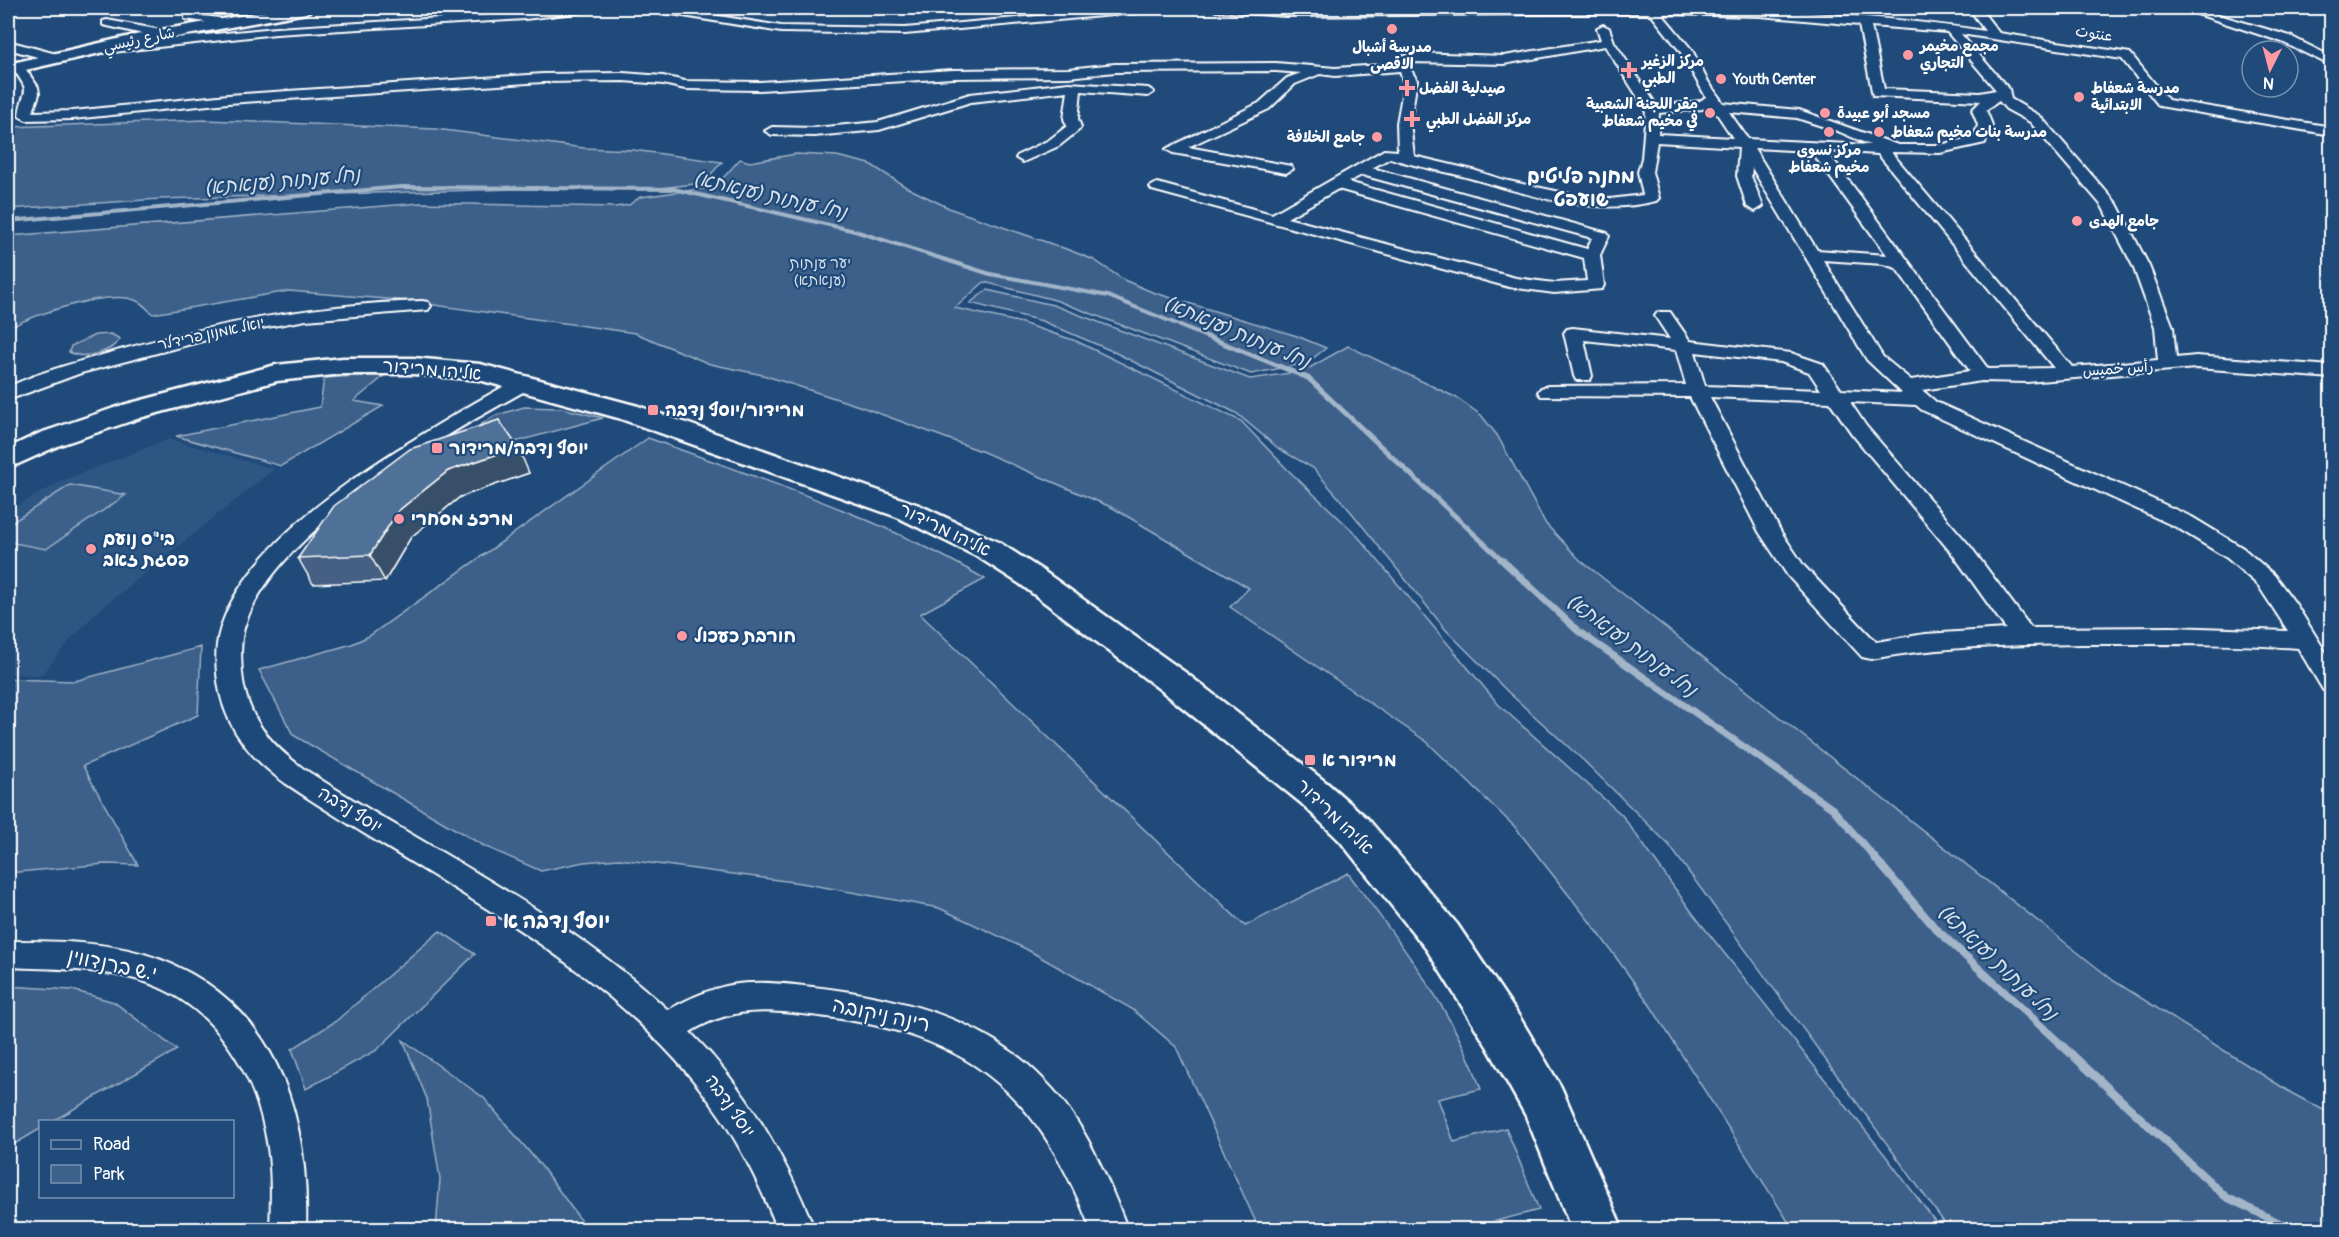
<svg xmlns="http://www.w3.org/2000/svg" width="2339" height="1237" viewBox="0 0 2339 1237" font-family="Pangolin,'Playpen Sans Arabic','Playpen Sans Hebrew',sans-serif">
<rect width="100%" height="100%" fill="#1f4a7a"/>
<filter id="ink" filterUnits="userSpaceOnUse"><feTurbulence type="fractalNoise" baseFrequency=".0167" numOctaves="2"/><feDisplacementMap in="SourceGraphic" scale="12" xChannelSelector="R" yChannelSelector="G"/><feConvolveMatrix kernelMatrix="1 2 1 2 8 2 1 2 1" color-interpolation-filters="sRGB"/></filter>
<g filter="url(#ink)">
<path fill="#2e5683" d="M169,439L274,469L97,612L71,639L42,675L8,674V511L64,480Z"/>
<path fill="#3c618b" stroke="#9eb0c5" stroke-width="1.5" d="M206,120L436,129L584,148L633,150L722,162L703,183L643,190L550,188L160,199L8,209V127Z
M796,154L837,156L870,164L906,187L951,209L1069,250L1094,260L1124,280L1152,292L1297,336L1326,348L1307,363L1251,374L1055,300L984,282L955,308L1022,323L1076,341L1241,421L1288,470L1355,533L1499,705L1622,815L1694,915L1885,1155L1941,1229H1793L1648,1002L1597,931L1515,827L1427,742L1230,607L1249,588L1113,508L981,451L859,406L763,375L710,364L635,333L398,300L289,291L153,314C149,311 144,305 139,302C111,287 35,315 8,328V236L421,203L615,207L629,205L640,197L715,187L740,159L750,162Z
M987,290L1053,305L1250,379L1304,371L1348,346L1457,398L1481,415L1497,435L1546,524L1580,560L2114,981L2293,1094L2331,1114V1229H1949L1669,845L1584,761L1508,692L1446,630L1352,513L1313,468L1279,449L1236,413L1112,351L1042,321L970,303Z
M111,334L120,339C111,353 83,360 69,352L71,346L95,335Z
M357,376H384L354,401L383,406L281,466L176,436L320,407L324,378Z
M524,407L561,408L603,418L415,469L494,416Z
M648,438C763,480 878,516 985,579L920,614L1245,926L1348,873C1398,941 1453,1008 1481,1089L1438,1099L1454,1142L1506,1128L1539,1210L1465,1229H1259L1176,1047L1132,1009L1026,949L939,908L801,883L619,859L584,862L541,871L484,846L293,735L259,670L352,644L369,636Z
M70,485L126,495L46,549L8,542V525Z
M201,647L198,715L83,766L138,865L105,864L8,873V679L75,681Z
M440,931L475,954L377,1050L306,1089L292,1049L336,1021Z
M8,986L72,990L114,1002L177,1050L53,1121L40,1122V1129L8,1148Z
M403,1040L484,1098L542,1167L587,1229H436L440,1179L427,1099Z"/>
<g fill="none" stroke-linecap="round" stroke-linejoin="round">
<path stroke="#a3b5c8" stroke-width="4" d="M8,221L402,187L674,189L855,231L990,274L1108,296L1184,327"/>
<path stroke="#a3b5c8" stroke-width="5" d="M1181,326L1308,378L1503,561"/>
<path stroke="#a3b5c8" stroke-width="7" d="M1501,559L1578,631L1833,809L1875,858"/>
<path stroke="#a3b5c8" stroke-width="8" d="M1874,857L1936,929L2226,1197L2294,1230"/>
<g stroke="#fff" stroke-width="4">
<path id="street" d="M567,8H597L591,11L525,19L276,34L104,53L98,49L104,45L276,28L525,13Z
M647,8H670L781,26L905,28L1126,8H1163L1157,11L905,34L781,32L653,11Z
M930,8H949L943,11L932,10Z
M1210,8H1684C1784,10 1886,16 1985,31L1969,8H2009L2004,11H1982L1999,33L2130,53L2168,100L2332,127V135L2159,106L2122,59L1961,34L2009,89L2011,99L2040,116L2117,204L2149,266L2173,327L2176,358L2196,356L2332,366V378L2196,368L2027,382L1982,381L1922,390L1936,402L2192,517L2243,548L2274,575L2295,603L2332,662V693L2323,690L2298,648C2227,643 2155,644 2084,644C2012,645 1942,646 1871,659L1862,657L1788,576L1759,532L1690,397L1541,396L1538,392L1541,388L1548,386L1686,385L1676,350L1584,340L1592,376L1590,380H1576L1574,376L1564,333L1567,329L1573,328L1670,339L1655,316L1658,312H1670L1690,341L1791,353L1823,364L1841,390L1902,393L1867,360L1752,168L1751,176L1763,206L1755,211L1747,206L1737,176L1739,147L1657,142L1652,172L1659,198L1656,201C1590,218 1526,193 1462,176C1438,170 1414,166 1390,158L1372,168L1607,233L1609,236L1600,255L1604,285L1602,289L1554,293L1509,287L1152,190L1150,187L1157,183L1272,214L1384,150L1398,151L1397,123L1404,84L1400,71L1335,76L1320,74L1295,84L1269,109L1188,147L1291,166L1293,169L1286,173L1173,153L1166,149L1259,103L1287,78L1301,73L1276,71L1115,72L1068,77L953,78L760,90L685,89L663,84L623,81L543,82L228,103L73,119L26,120L19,116C23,85 33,97 12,67L18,63L22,64L38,87L39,94L33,112L73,111L228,95L543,74L623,73L663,76L685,81L760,82L953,70L1068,69L1115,64L1276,63L1335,68L1397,64L1400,57L1414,53L1504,56L1601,40L1597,28L1603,25L1609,28L1614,42L1657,106L1700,101L1706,97L1680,51L1650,13L1285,16L1216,11ZM1662,14L1760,16L1859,25L1873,96L1981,101L1972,110L1978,125L1974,137L1940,145H1898L1799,110L1723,103L1707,80L1692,50ZM1871,26L1947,32L1996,90L1980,93L1884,89ZM1605,46L1646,110L1642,158L1638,172L1643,195L1610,199L1574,195L1504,180L1473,170L1414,156L1410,123L1417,80L1409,67L1410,62L1504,64ZM1999,101L2006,109L2030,122L2102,206L2133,266L2155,327L2158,360L2072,367L1891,152L1940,153L1985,143L1992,125L1986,110ZM1711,105L1733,138L1658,134L1659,113L1703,109ZM1729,112L1797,118L1840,132L1870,145L1748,139ZM1754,148L1811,151L1887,255L1817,250ZM1827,151L1878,154L2054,368L1988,369ZM1362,175L1592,238L1587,249L1348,182ZM1338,189L1584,258L1587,281L1554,283L1516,278L1287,218ZM1823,260L1883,264L1896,268L1970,371L1911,380L1883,357ZM1695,352L1781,362L1809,372L1821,390L1705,386ZM1710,397L1830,402L1852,434L1954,556L2006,629L1925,634L1876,642L1804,566L1781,532ZM1850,402L1916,405L1922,410L2176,527L2227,558L2258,585L2288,631L2171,627L2031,628L1970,546L1866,426Z
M2179,8H2195L2290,36L2332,57V66L2282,42Z
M189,14L219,18L226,24L220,27L212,23L185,19V15Z
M107,20L161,30L167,34L161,38L103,25V21Z
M8,41L60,55L62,58L56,62L8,49Z
M1069,83L1148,88L1154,92L1148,96L1081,91L1078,119L1081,127L1079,130L1059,146L1023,162L1016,158L1018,155L1049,140L1067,126L1064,119L1068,91L971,102L879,130L814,136L772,135L765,131L772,127L814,128L878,122L970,94Z
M422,301L428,302L431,306L428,310L306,320L229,334L81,373L8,400V387C44,370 82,361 120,350C220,322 319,304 422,301Z
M525,377L532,379L535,383L532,387C446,435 273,530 244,628C240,643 241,658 242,673C246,717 270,744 304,769C425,848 561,910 668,1010C688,999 709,989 731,985C758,980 786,984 813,987C895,996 985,1018 1044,1080C1085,1121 1107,1177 1128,1230H1091C1037,1089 968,1034 819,1016C769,1010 735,1005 690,1032C747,1089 784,1155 815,1230H778C762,1190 744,1152 720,1116C615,962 434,884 285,783C253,760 229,733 220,693C216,673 214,650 220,630C243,550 350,478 418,437C442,422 467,407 492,393C503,387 513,380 525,377Z
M8,941C53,941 101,941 144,954C272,993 310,1107 306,1230H270C271,1202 272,1175 268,1148C257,1074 214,1002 139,980C96,968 51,969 8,967Z"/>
</g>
<g stroke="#fff" stroke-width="5">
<path id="secondary" d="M284,8H314L306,13L144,43L8,74V64L144,33Z
M343,358H413L480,364L638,406L919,505L1000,543L1042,570L1186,673L1327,783L1368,819L1457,924L1520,1018L1561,1087L1623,1230H1572L1526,1116L1488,1048L1427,950L1340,841L1301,803L1162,691L1020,584L978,557L897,517L618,418L479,380L413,374H343L277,381L143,417L60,445L18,464L8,466V448L40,433L123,405L276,365Z"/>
</g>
<use href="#street" fill="#1f4a7a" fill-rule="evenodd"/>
<use href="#secondary" fill="#1f4a7a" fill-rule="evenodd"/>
</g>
<path fill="#456182" stroke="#fff" stroke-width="1.5" d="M499,420L529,473L460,497L411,537L385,581L313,584L298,558Z"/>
<path fill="#384f6a" stroke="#fff" stroke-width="1.5" d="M518,447L529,473L460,497L411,537L385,581L370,555L398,511L448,471Z"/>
<path fill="#507197" stroke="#fff" stroke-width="1.5" d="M499,420L518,447L448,471L398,511L370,555L298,558L334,506L410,449Z"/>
</g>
<g fill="#ff9aa2" stroke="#1f4a7a" stroke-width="2">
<circle cx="1392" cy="29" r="6"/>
<circle cx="1908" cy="55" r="6"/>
<path d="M1626 61h6v6h6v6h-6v6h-6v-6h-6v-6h6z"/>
<circle cx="1721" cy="79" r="6"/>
<path d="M1404 79h6v6h6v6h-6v6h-6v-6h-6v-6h6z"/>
<circle cx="2079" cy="97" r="6"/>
<circle cx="1710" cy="113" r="6"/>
<circle cx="1825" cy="113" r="6"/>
<path d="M1409 110h6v6h6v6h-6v6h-6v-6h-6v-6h6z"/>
<circle cx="1829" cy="132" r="6"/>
<circle cx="1879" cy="132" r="6"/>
<circle cx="1377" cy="137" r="6"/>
<circle cx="2077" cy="221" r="6"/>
<rect x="647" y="404" width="12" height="12" rx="3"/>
<rect x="431" y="442" width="12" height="12" rx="3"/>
<circle cx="399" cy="519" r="6"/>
<circle cx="91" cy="549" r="6"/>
<circle cx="682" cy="636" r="6"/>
<rect x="1304" y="754" width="12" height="12" rx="3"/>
<rect x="485" y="915" width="12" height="12" rx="3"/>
</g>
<g text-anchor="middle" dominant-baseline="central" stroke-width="4.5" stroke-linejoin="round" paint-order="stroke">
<g font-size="15" fill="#fff" stroke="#1f4a7a">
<text transform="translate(2094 34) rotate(9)">عنتوت</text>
<text transform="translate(139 40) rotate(-12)">شارع رئيسي</text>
<text transform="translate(211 334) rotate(-12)">יואל אמנון פרידלר</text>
<text transform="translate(2118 369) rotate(-4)">رأس خميس</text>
</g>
<g font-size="15" font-weight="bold" fill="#fff" stroke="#1f4a7a" text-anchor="start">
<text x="1920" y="46">مجمع مخيمر<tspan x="1920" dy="17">التجاري</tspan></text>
<text x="1392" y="47" text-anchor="middle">مدرسة أشبال<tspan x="1392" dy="17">الاقصى</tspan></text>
<text x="1642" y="61">مركز الزغير<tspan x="1642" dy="17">الطبي</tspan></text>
<text x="1733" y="79">Youth Center</text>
<text x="1419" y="88">صيدلية الفضل</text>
<text x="2091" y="88">مدرسة شعفاط<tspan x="2091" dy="17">الابتدائية</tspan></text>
<text x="1698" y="104" text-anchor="end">مقر اللجنة الشعبية<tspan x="1698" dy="17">في مخيم شعفاط</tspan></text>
<text x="1837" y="113">مسجد أبو عبيدة</text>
<text x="1426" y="119">مركز الفضل الطبي</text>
<text x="1891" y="132">مدرسة بنات مخيم شعفاط</text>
<text x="1365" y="137" text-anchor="end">جامع الخلافة</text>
<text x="1829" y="150" text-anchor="middle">مركز نسوي<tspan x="1829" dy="17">مخيم شعفاط</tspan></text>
<text x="2089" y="221">جامع الهدى</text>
</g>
<g font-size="15" fill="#d8dfe8" stroke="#1f4a7a">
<text x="820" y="263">יער ענתות<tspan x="820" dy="17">(ענאתא)</tspan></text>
</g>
<g font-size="18" fill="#fff" stroke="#1f4a7a">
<text transform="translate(432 370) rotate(5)">אליהו מרידור</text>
<text transform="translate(945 530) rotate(26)">אליהו מרידור</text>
<text transform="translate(350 810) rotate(32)">יוסף נדבה</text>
<text transform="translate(1335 817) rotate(44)">אליהו מרידור</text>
<text transform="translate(730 1106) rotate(55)">יוסף נדבה</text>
</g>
<g font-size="18" font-weight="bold" fill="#fff" stroke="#1f4a7a" text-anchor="start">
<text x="665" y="410">מרידור/יוסף נדבה</text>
<text x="449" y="448">יוסף נדבה/מרידור</text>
<text x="411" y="519">מרכז מסחרי</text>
<text x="103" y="539">בי"ס נועם<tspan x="103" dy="21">פסגת זאב</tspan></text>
<text x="694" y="636">חורבת כעכול</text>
<text x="1322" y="760">מרידור א</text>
</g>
<g font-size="20" font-weight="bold" fill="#fff" stroke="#1f4a7a">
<text x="1581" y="176">מחנה פליטים<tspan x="1581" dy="23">שועפט</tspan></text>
</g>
<g font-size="20" font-style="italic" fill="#d8e0e8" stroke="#1f4a7a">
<text transform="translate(282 181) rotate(-5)">נחל ענתות (ענאתא)</text>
<text transform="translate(770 195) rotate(13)">נחל ענתות (ענאתא)</text>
<text transform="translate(1237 332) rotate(23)">נחל ענתות (ענאתא)</text>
<text transform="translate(1632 645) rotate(37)">נחל ענתות (ענאתא)</text>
<text transform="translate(1998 962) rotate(44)">נחל ענתות (ענאתא)</text>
</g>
<g font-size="21" font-weight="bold" fill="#fff" stroke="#1f4a7a" text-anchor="start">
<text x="503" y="921">יוסף נדבה א</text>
</g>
<g font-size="21" fill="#fff" stroke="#1f4a7a">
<text transform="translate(112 965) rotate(12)">י.ש ברנדווין</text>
<text transform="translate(881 1015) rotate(12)">רינה ניקובה</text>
</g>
</g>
<rect width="2339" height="1237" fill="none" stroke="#1f4a7a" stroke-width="30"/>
<rect x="15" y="15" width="2309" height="1207" fill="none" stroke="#fff" stroke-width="2" filter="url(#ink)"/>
<rect x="39" y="1120" width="195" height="78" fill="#1f4a7a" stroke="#7992af" stroke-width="1.5"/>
<rect x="51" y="1140" width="30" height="9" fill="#1f4a7a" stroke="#7992af" stroke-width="1.5"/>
<text x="93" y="1150" font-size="18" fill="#ffffff">Road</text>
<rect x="51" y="1165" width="30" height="18" fill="#3c618b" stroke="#7992af" stroke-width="1.5"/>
<text x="93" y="1180" font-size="18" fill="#ffffff">Park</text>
<g transform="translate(2270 69) rotate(186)"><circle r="28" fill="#1f4a7a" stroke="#7992af" stroke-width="1.5"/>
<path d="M0-4.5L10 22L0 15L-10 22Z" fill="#ff9aa2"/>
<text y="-9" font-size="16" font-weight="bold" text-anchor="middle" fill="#ffffff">N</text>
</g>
</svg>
